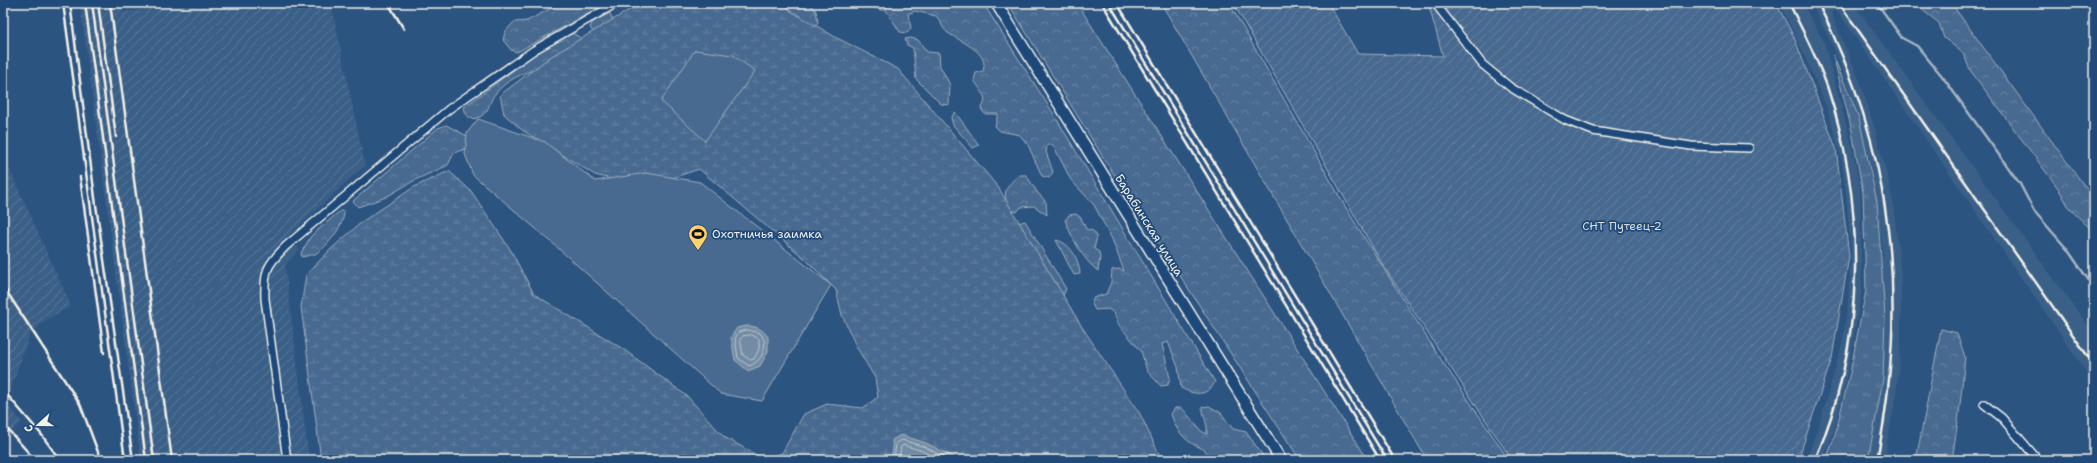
<svg xmlns="http://www.w3.org/2000/svg" width="2097" height="463" viewBox="0 0 2097 463" font-family="'Shantell Sans',sans-serif">
<defs>
<pattern id="industrial-furrows" width="10" height="10" patternUnits="userSpaceOnUse"><rect width="10" height="10" fill="#3b6088"/><path d="M-1 1l2-2M0 10L10 0M9 11l2-2" fill="none" stroke="#587799"/></pattern>
<pattern id="grass-tufts" width="24" height="20" patternUnits="userSpaceOnUse"><rect width="24" height="20" fill="#496b90"/><path d="M3 7l-1-3M5 7V3M7 7l1-3M15 17l-1-3M17 17v-4M19 17l1-3" fill="none" stroke="#6481a0"/></pattern>
<pattern id="forest-crowns" width="20" height="18" patternUnits="userSpaceOnUse"><rect width="20" height="18" fill="#496b90"/><path d="M2 6a3 3 0 1 1 6 0M12 15a3 3 0 1 1 6 0" fill="none" stroke="#6481a0"/></pattern>
<pattern id="wetland-marsh" width="20" height="14" patternUnits="userSpaceOnUse"><rect width="20" height="14" fill="#496b90"/><path d="M1 5h8M5 5V1M11 12h8M15 12V8" fill="none" stroke="#6481a0"/></pattern>
<pattern id="garden-furrows" width="10" height="10" patternUnits="userSpaceOnUse"><rect width="10" height="10" fill="#496b90"/><path d="M-1 1l2-2M0 10L10 0M9 11l2-2" fill="none" stroke="#6481a0"/></pattern>
</defs>
<rect width="100%" height="100%" fill="#2c5481"/>
<filter id="ink" filterUnits="userSpaceOnUse"><feTurbulence type="fractalNoise" baseFrequency=".025" numOctaves="2"/><feDisplacementMap in="SourceGraphic" scale="8" xChannelSelector="R" yChannelSelector="G"/><feConvolveMatrix kernelMatrix="1 2 1 2 8 2 1 2 1" color-interpolation-filters="sRGB"/></filter>
<g filter="url(#ink)">
<path fill="#3b6088" d="M1779,3H1802L1824,42L1851,143L1860,188L1862,290L1845,385L1834,430L1823,460H1806L1821,419L1842,344L1848,304L1851,252L1846,192L1841,157L1827,108L1795,34Z
M1811,3H1853L2094,334V383L1836,9L1831,13L1859,79L1874,126L1887,175L1893,202L1901,276V342L1896,395L1884,460H1865L1877,392L1883,252L1872,169L1845,76L1834,48Z"/>
<path fill="url(#industrial-furrows)" d="M80,3H122L123,12L206,3H331L365,165L290,234L299,250L285,265L309,460H141Z
M3,155L71,306L44,321L29,336L10,391L3,399Z
M3,399L22,422L3,441Z"/>
<path fill="url(#grass-tufts)" stroke="#9eaebc" d="M1833,55L1859,118L1877,202L1885,317L1883,379L1868,460H1826L1835,435L1850,373L1866,290L1863,193L1852,131Z"/>
<path fill="url(#forest-crowns)" stroke="#9eaebc" d="M563,3C575,6 582,3 594,3L597,9L517,52L511,50L503,40L505,32L514,22L527,21L557,5Z
M771,3H809L816,11L818,22L814,27Z
M873,3H983L1053,113L1215,382C1207,397 1194,395 1181,388L1178,367L1168,342L1162,344L1170,378L1168,385L1161,386L1147,371L1141,351L1118,324L1114,313L1108,309L1095,310L1092,304L1093,298L1106,294L1111,282L1112,270L1119,269L1124,271L1112,239L1094,205L1071,180L1053,145H1047L1046,152L1053,172L1049,178L1042,176L1028,145L1020,135L1000,131L995,126L998,114H985L981,109C990,98 980,90 974,80L976,73L983,71C990,52 961,42 948,33C942,29 941,21 936,16L915,11L908,14L911,28L907,33L900,32L886,10H880L873,7Z
M1008,3H1077L1368,460H1300L1106,162Z
M1161,3H1229L1349,213L1436,352L1509,460H1427Z
M1917,3H1951L2094,199V232L2070,209L2058,188L1970,70L1963,53L1944,38L1939,23L1921,9Z
M610,13L614,24L596,38L590,27L593,22Z
M570,34H574L581,38L582,42C568,50 554,59 539,67C522,75 508,78 495,94C488,102 491,113 477,118C469,121 465,114 464,107L542,49Z
M911,38L918,40L927,52L939,53L940,66L950,85L949,105L941,104L916,79L913,48L907,45L905,39Z
M955,112L979,145L973,148L953,125L951,118Z
M446,125L469,137L467,148L454,153L448,165L444,167L415,180L386,197L358,207L353,201L438,128Z
M1019,175H1026L1037,192L1046,202L1047,215L1034,206L1021,207L1017,212L1010,211C1002,193 1004,188 1019,175Z
M340,211H344C345,224 327,248 315,254C311,255 306,256 302,257L301,253L311,236Z
M1076,214L1081,218L1086,229L1093,231L1097,236L1094,249L1099,252L1100,258L1098,271C1083,260 1072,238 1065,220L1069,215Z
M1025,221L1066,289L1063,296L1018,223Z
M1056,240C1071,243 1079,260 1080,274L1074,275Z
M1941,329L1957,333L1965,357L1959,414L1952,460H1916Z
M1209,406L1221,413L1233,429L1246,432L1266,460H1207L1209,456C1204,447 1199,448 1191,443C1180,435 1175,427 1171,414L1175,408H1182L1201,431L1207,434V427L1202,407Z"/>
<path fill="url(#wetland-marsh)" stroke="#9eaebc" d="M641,3H783L791,11L837,38L898,69L998,187L1082,327L1140,414L1162,460H321L301,307L306,275L331,249L363,221L414,187L449,171L471,191L510,249L534,294L623,349L687,396L724,437L764,459L782,453L804,414L827,404L863,408L878,397L875,378L856,346L842,315L836,290L804,258L699,169L658,183L623,182L595,175L522,130L504,114L500,95L550,57Z"/>
<path fill="url(#garden-furrows)" stroke="#9eaebc" d="M1233,3H1328L1358,54L1443,56L1428,3H1776L1794,37L1836,148L1849,256L1832,358L1798,460H1512L1384,267Z"/>
<path fill="#496b90" stroke="#9eaebc" d="M695,50L733,55L755,71L705,141L661,101Z
M478,119L545,142L595,181L646,173L700,182L831,285L762,401L721,394L549,240L473,175L465,154L467,133Z"/>
<path fill="#738ca6" stroke="#a7b4c0" d="M746,326C757,326 762,329 768,337V352L760,366L748,371L735,360L731,337L737,328Z
M901,435L926,443L959,460H890L893,450L892,440Z"/>
<g fill="none" stroke-linecap="round" stroke-linejoin="round">
<path stroke="#c0c9ce" stroke-width="1" d="M747,330L760,333C770,344 762,362 749,366L738,358L735,338L739,332Z
M752,335L759,339V349L754,359L750,360L743,355L740,339L743,336Z
M894,460L896,443L902,440L925,447L950,460
M899,460L901,447L903,445L923,451L939,460"/>
<path stroke="#a7b4c0" stroke-width="2.5" d="M1877,3L1902,38L1917,46L1942,76L2020,184L2034,211L2067,249L2094,288"/>
<g stroke="#f4f1e8" stroke-width="10">
<path id="minor" d="M1435,3L1482,64L1510,87L1565,120L1593,131L1691,146L1749,148
M1984,404L2002,418L2038,460
M287,460L265,299C264,271 266,266 286,246L449,109L534,50L617,3"/>
</g>
<g stroke="#f4f1e8" stroke-width="13">
<path id="secondary" d="M996,3L1281,460"/>
</g>
<use href="#minor" stroke="#1f4a7a" stroke-width="7"/>
<use href="#secondary" stroke="#1f4a7a" stroke-width="10"/>
<path stroke="#f4f1e8" stroke-width="2.5" d="M63,3L125,460
M70,3L95,198L133,460
M85,3L146,460
M92,3L154,460
M98,3L116,137
M110,3L172,460
M388,3L404,29
M1102,3L1380,460
M1109,3L1387,460
M1117,3L1395,460
M1789,3C1803,31 1818,59 1828,89C1867,209 1865,343 1815,460
M1818,3C1893,151 1909,298 1877,460
M1839,3L2094,365
M80,177L104,353
M3,286L80,404L101,460
M3,390L41,434L60,460
M3,424L35,460"/>
</g>
</g>
<defs>
<g id="stadium-pin" transform="scale(1)"><path d="M0 17L-7.5 6A9.5 9.5 0 1 1 7.5 6Z" fill="#ffd166" stroke="#1f4a7a"/><path d="M0-5a6.5 5 0 1 0 0 10a6.5 5 0 1 0 0-10ZM-3.5-1.8h7v3.6h-7Z" fill="#111"/></g>
</defs>
<g fill-rule="evenodd">
<use href="#stadium-pin" x="698" y="234"/>
</g>
<g text-anchor="middle" dominant-baseline="central" stroke-width="3.5" stroke-linejoin="round" paint-order="stroke">
<g font-size="12" fill="#f4f1e8" stroke="#1f4a7a">
<text transform="translate(1149 225) rotate(58)">Барабинская улица</text>
</g>
<g font-size="12" fill="#dadddb" stroke="#1f4a7a">
<text x="1622" y="226">СНТ Путеец-2</text>
</g>
<g font-size="12" fill="#f4f1e8" stroke="#1f4a7a" text-anchor="start">
<text x="712" y="234">Охотничья заимка</text>
</g>
</g>
<rect width="2097" height="463" fill="none" stroke="#1f4a7a" stroke-width="16"/>
<rect x="8" y="8" width="2081" height="447" fill="none" stroke="#f4f1e8" stroke-width="1.5" filter="url(#ink)"/>
<g transform="translate(38 425) rotate(249)" stroke="#1f4a7a" stroke-width="3" paint-order="stroke">
<path d="M0-3L7 15L0 10L-7 15Z" fill="#f4f1e8"/>
<text y="-6" font-size="11" font-weight="bold" text-anchor="middle" fill="#f4f1e8">С</text>
</g>
</svg>
